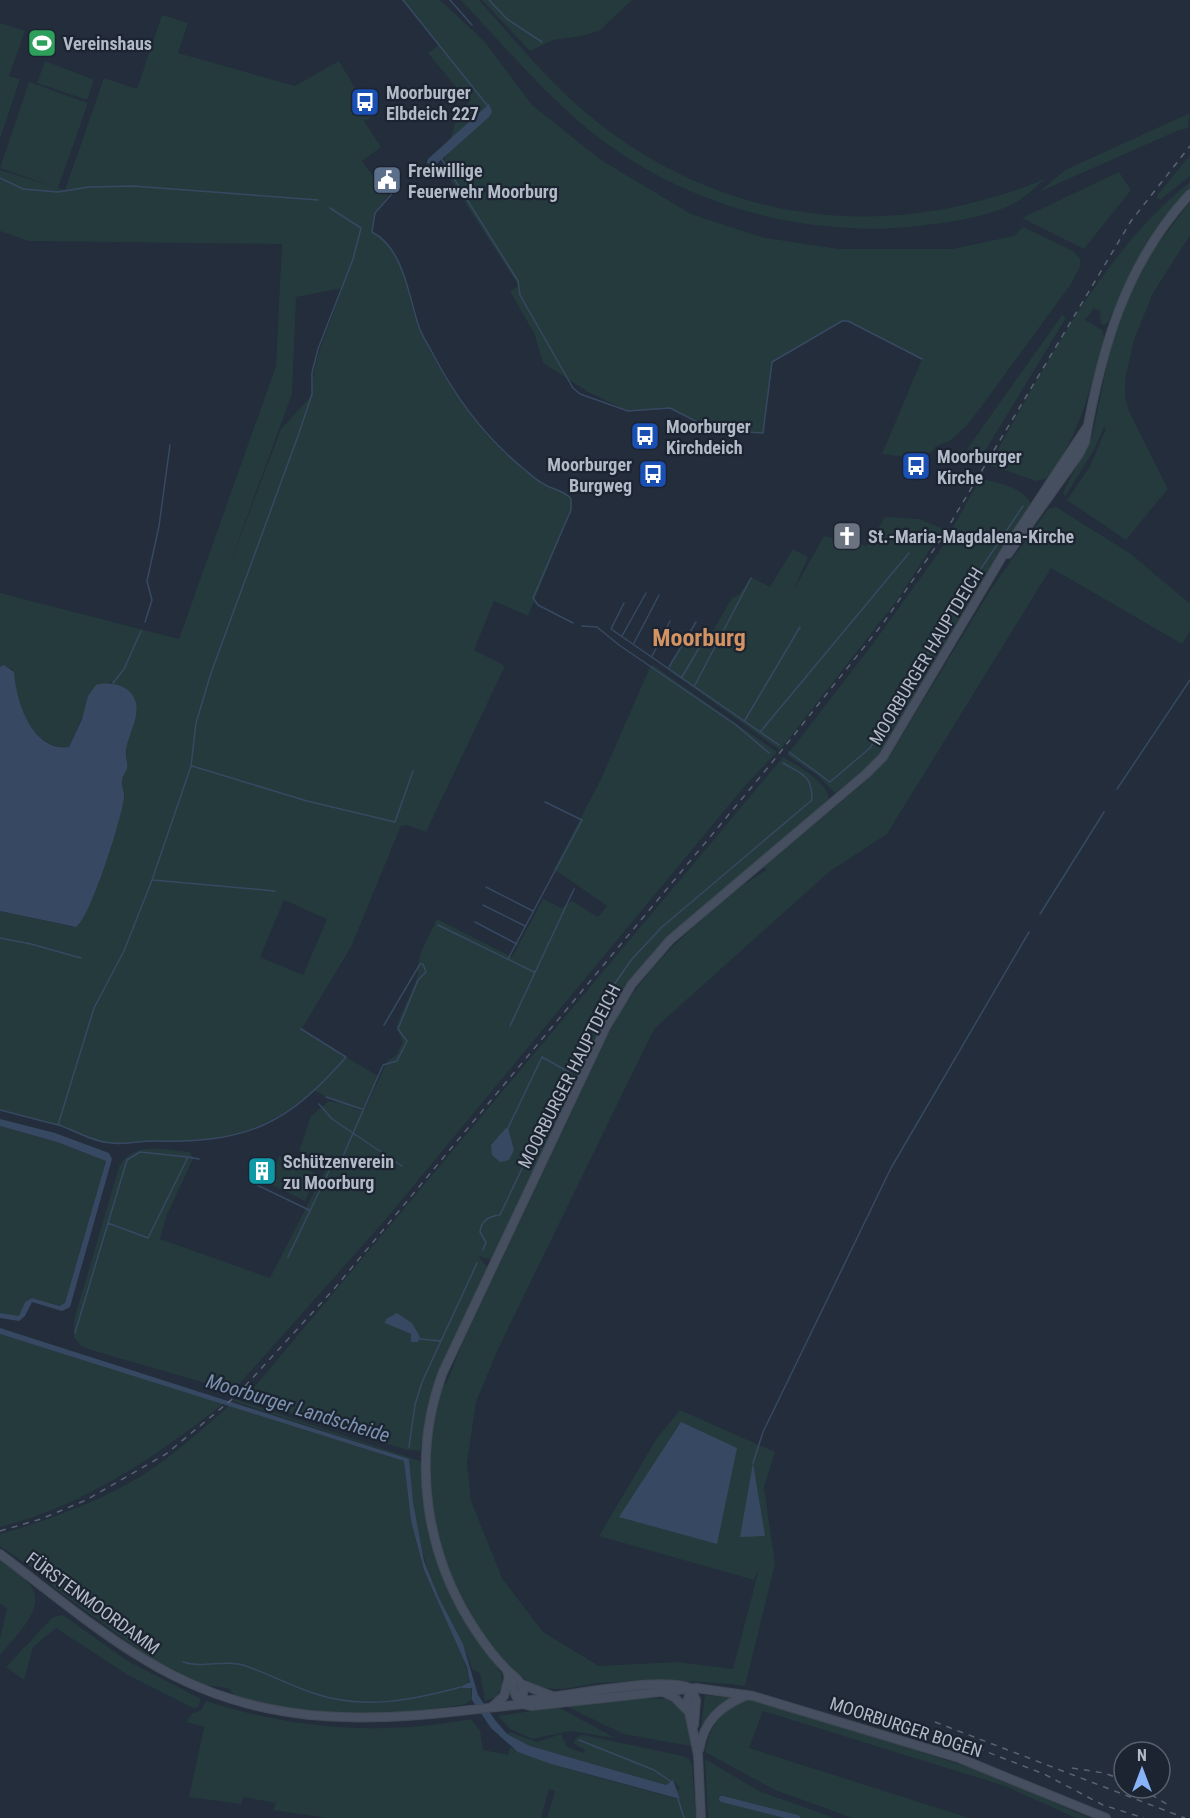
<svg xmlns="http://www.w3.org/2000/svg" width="1190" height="1818" viewBox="0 0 1190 1818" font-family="'Roboto Condensed',sans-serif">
<rect width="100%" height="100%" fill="#232d3b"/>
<path fill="#253a3d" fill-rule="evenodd" d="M403,0H440L485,42L532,105L601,160L691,214L761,237L838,249H952L1014,236L1023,227L1073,251L1080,259V267L1071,284L981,407L967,425L950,441L936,446L931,453L910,452L906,457L882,454L922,359L848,321H841L772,362L763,433L713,430L670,408L628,411L588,392L543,363L534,333L510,291L519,286L442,167L459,111L469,103L428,53L439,45Z
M461,0H479C516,41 552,86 596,121C728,226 891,243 1045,179C1036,186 1027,196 1017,202C986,219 932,225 897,228C782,234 666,197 578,121C536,84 499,41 461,0Z
M482,0H632L599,31L582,36L553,40L530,51Z
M162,15L188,23L178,53L295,86L339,61L372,117L364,121L381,147L362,161L388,196L375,213L372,232C405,246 407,301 419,328C444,383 479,433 525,471C531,475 537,481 544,484C554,491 563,489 571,499V510L528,616L494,601L474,650L505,666L426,832L407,825L401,826L351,947L301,1030L378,1076L363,1109L352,1108L364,1111L388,1060L396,1056L403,1042L396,1027L417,978L420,954L437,919L512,957L543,899L561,908L572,901L598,917L607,906L554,869L601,779L650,667L653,665L777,752L744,787L380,1226L233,1391L91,1350L81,1346L74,1337V1320L119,1167C133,1140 165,1150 190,1152L193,1159L166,1217L160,1239L270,1278L328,1165L299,1151L311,1116L329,1101L340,1104L315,1091C251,1139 223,1142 145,1141C134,1140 121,1145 109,1143C92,1141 74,1130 58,1125C39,1119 19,1115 0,1110V911L74,927C96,911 117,825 125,796L121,783L127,766L126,748L136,705L130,692L110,682L86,708L69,747C36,749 24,718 16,692C14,684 15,676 12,669L0,667V593L179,639L276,366L282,244L29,241L0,231V170L65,190L104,78L137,89ZM342,288C332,324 312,355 312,395L281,429L227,571L292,394L296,297ZM284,900L327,919L303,975L260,957Z
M0,23L25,31L9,76L20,79L0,139Z
M45,61L94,80L87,100L37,83Z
M29,82L88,103L58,188L0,168Z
M1190,113L1188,128L1179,130L1039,192L1065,170Z
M1190,155V176L1160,200L1156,197Z
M1119,172L1131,190L1084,249L1022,218Z
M1190,182V189L1169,212L1141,253L1108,322L1104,325L1101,324L1100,311L1094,308L1085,320L1102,330L1104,337C1090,391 1080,432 1049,478L1036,481L989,465C1044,368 1102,252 1190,182Z
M1190,202V235L1153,293L1134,340L1125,380V397L1129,411L1167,487V490L1126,540L1067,500L1090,466L1106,429L1104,427L1095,448L1065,497L1063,492L1092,437L1111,345L1126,302L1150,254Z
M1062,315L1066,318L983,454L967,449Z
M980,479C998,482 1023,487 1032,505L982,585L977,582L969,568L967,569L980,590L881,754L871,765L835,793L817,775L787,755L872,645L939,552Z
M1056,507L1131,554L1190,604V631L1182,644L1051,568L887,834L829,872L654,1029L499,1347L476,1402L467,1463L471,1501L502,1578L543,1632L599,1666L676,1662L733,1669L759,1569L754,1580L599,1536L657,1438L680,1410L775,1452L764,1487L775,1564L745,1686C691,1679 636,1681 600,1683C583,1684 562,1692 546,1688C523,1683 505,1664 490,1645C433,1572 414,1471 443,1383L446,1384L462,1344L610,1031C636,982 669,947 711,912C729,897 746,881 767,870L764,867L865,782L890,755L991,589L1048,509Z
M885,517L920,519L943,529L898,599L780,750L668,670L690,632L707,641L732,598L739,595L751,577L770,587L793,549L808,557L793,591L824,536L867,546Z
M783,757C797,766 828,781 829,800L656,948L623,991L608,1015L492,1260L478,1256L488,1268L438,1376L427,1413L420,1451L407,1450L263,1404L246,1397ZM397,1313L412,1323L416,1342L413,1341L411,1334L390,1325Z
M0,1126L57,1142L106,1161L65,1303L58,1306L32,1298L25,1302L21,1315L18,1317L0,1313Z
M279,1156L317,1174L305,1201L262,1180L269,1165L275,1167Z
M0,1334L224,1403C157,1456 84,1506 0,1527Z
M235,1399L420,1461C427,1485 424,1513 431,1538C444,1590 473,1628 501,1673L503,1685L496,1697L485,1701L480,1673L472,1669C465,1643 450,1623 439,1598C419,1554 412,1507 409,1459L233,1401Z
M230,1405L404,1461L411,1521L424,1570L461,1649L470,1680L462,1688L471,1687L472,1700L463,1705L380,1715L336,1714L306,1712L238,1698L228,1688L204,1685L154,1661L52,1586L54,1583L0,1546V1534C56,1518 116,1496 163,1461C186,1444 208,1424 230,1405Z
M0,1559C9,1567 30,1580 34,1592C42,1613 13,1639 0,1655V1639L7,1609L0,1603Z
M63,1615L126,1660L201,1699L198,1707L193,1708L128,1675L56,1628L33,1647L24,1680L6,1667L53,1617Z
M705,1695L732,1698L712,1712L701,1728Z
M637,1698L670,1699L687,1714L691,1746L623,1734L566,1706Z
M749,1700L765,1702L977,1770L1090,1818H1076L1005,1786L763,1711L749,1748L969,1818H852L775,1790L705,1752C710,1725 722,1708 749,1700Z
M206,1701C293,1729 380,1736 471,1719L480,1731L483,1750L508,1755L510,1747L551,1764L677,1799H680L677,1790L681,1789L673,1781L666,1785L530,1746L507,1734L509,1732L537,1742L561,1734L567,1747L584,1753L585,1750L573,1743L577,1737L583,1735L683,1756L689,1759L692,1765L696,1818H547L555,1791L549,1789L541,1818H328L273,1810L276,1803L244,1797L241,1804L189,1797L204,1727L186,1722L192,1714L201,1710Z
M557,1707L560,1708L615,1738L571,1731L532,1739L510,1729L498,1716Z
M705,1759L761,1792L835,1818H708Z"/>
<path fill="#374962" d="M489,104L492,112L489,117L433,167L427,163L428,159Z
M4,665L14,672C16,701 32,752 69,747L82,719L88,696L96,685C110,681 130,685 135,700C141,715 128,735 126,750C125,756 128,762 127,768C126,773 122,776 122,781C121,787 125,791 124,798C121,820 91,917 76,927L0,911V667Z
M0,1119L55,1133L109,1153L112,1159L70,1307L62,1311L32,1302L25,1316L19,1321L0,1318V1313L19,1316L25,1302L32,1298L59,1306L65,1303L106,1161L57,1142L0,1126Z
M506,1128H508L514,1150L509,1160L500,1162L492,1155L491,1145Z
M397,1313L412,1323L420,1337L418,1342H411V1334L385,1323L386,1319Z
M0,1328L409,1459L413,1502L424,1561L439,1598L463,1644L478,1695L495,1720L507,1734L530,1746L666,1785L673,1780L680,1799L551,1764L518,1752L491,1728L472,1700V1688H462V1686L470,1682L467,1667L424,1570L411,1521L404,1461L0,1334Z
M681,1422L737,1448L717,1544L619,1517Z
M753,1463L765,1536L740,1537Z"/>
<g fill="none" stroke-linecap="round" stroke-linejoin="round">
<path stroke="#374962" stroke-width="1.5" d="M403,0L487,105
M450,0L472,25
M489,0L507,19L542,42
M441,158L518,281L520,295L573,388L580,394L628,411L670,408L713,430L763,433L772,362L842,321H848L922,359
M0,178L23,189L58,192L89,187L133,186L318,200
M397,188L375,213L372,232C403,248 408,293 418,324C421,335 429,346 434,356C457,400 487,439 525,470C531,475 537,481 544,484C554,491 563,489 571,499V510L533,598L538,605L573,623
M978,573L1023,506
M624,603L611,629L779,745
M145,622L152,600L147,581L159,526L170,445
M582,626L597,627L619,645L736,725L769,753
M622,636L646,593
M634,643L659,595
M652,656L670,621
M669,667L696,622
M682,677L709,631
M113,683L124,669L141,631
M695,685L751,578
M745,720L800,627
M761,731L909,553
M789,752L830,782L870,748L968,587
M192,766L307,801L395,822L413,771
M1117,789L1190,680
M153,880L275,891
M486,887L533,911
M483,905L525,926
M1040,914L1104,812
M475,922L517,944
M438,925L534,972
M0,938L31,944L81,958
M508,959L582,820L545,802
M510,1026L574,889
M326,1097L362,1109
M319,1104L332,1119L402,1166
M0,1110L58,1125L94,1008L124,951L152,880L191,766L196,723L211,673L298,436L312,394V373L318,349L353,259L361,228L330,208
M59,1125C75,1131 94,1142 111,1143C126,1145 141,1140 157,1141C246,1143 287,1125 346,1057L301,1029
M508,1128L542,1057L567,1071
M188,1157L199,1159
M340,1163L383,1065L397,1061L407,1041L398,1029L418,980L426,972L423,964H420L384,1025
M257,1185L309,1210
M483,1250L486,1242L480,1232C481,1220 489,1216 500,1215L599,1006L632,959L662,927L812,800C812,775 803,775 783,763
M288,1257L330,1169L293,1158
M75,1333L127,1160L140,1152L188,1157L148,1238L108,1223
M420,1339L441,1341
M409,1447L415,1405L422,1382L477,1263
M753,1463L763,1432L891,1168L1029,932
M183,1662C204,1669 223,1659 243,1665C267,1673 291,1686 316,1694C364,1710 413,1700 461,1687
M579,1740L654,1770L673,1783
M678,1799L684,1818"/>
<path stroke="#374962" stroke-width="6" d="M722,1799L797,1818"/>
<g stroke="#404855" stroke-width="10">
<path id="secondary" d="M1008,554L1079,454L1085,442C1101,350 1125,264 1190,194
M0,1554C48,1590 95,1630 147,1661C272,1736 387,1720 523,1704L531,1706L696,1688L753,1696L959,1758L1106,1818
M507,1671L516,1696L523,1704
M521,1684L552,1696
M691,1689L687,1702L698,1755L701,1818
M691,1689L696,1700L694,1725
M665,1693L674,1697L688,1711
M523,1704C523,1698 524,1692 522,1686C519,1679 512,1675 507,1670C496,1659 486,1646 478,1634C426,1558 410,1460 443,1372L606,1027L632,984L670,940L866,774L883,757L1009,545L1087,427
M523,1704L531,1700C565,1696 662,1676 690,1688
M492,1707L504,1696L509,1677
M699,1750C704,1721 720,1706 747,1695"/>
</g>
<use href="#secondary" stroke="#454f5f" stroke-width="8"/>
<path stroke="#596373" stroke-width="1.5" stroke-dasharray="6 6" stroke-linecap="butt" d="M0,1531L41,1519L86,1500L166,1454L236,1396L334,1289L770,765L884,622L941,539L1131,221L1190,146
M935,1722L1185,1818
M933,1731L1044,1774L1103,1805L1144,1818
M1072,1768L1104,1773L1124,1780
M1141,1788L1168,1805"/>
</g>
<defs>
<g id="stadium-square" transform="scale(1.5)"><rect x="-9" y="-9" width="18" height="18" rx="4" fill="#2e9e5b" stroke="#1c2431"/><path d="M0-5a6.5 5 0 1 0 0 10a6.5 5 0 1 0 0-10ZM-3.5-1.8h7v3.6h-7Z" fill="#fff"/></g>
<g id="bus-square" transform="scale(1.5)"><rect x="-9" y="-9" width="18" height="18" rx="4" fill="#1a4fb4" stroke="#1c2431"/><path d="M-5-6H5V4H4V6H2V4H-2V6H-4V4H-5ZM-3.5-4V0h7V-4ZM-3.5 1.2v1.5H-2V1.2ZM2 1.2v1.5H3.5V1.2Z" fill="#fff"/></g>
<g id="civic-square" transform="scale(1.5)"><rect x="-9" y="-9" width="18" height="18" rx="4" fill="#5c6f8a" stroke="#1c2431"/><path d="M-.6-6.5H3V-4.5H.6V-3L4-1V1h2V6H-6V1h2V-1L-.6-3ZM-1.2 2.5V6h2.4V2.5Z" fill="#fff"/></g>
<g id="church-square" transform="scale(1.5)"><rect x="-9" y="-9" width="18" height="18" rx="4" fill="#6b7280" stroke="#1c2431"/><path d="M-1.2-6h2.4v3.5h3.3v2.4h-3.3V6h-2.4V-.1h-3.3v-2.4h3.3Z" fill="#fff"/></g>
<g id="building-square" transform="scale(1.5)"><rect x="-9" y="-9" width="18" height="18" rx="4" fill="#0f9aa8" stroke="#1c2431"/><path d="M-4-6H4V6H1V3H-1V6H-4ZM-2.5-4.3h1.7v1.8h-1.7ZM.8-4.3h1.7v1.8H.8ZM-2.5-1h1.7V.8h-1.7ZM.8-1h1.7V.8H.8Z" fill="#fff"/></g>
</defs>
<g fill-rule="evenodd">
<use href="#stadium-square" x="42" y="43"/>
<use href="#bus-square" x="365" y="102"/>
<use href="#civic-square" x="387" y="180"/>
<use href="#bus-square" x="645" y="436"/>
<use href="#bus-square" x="916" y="466"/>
<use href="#bus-square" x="653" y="474"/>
<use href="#church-square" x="847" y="536"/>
<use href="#building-square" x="262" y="1171"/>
</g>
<g text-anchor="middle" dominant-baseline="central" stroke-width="4.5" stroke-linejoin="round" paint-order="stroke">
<g font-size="18" font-weight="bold" fill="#b2bac7" stroke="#1c2431" text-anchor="start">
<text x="63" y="43">Vereinshaus</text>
<text x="386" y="92">Moorburger<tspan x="386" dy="21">Elbdeich 227</tspan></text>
<text x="408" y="170">Freiwillige<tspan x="408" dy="21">Feuerwehr Moorburg</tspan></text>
<text x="666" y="426">Moorburger<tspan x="666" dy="21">Kirchdeich</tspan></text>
<text x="937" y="456">Moorburger<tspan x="937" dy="21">Kirche</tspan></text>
<text x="632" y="464" text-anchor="end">Moorburger<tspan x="632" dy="21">Burgweg</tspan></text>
<text x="868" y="536">St.-Maria-Magdalena-Kirche</text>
<text x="283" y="1161">Schützenverein<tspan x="283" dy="21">zu Moorburg</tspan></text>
</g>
<g font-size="18" fill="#b2bac7" stroke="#1c2431">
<text transform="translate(926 656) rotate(-59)">MOORBURGER HAUPTDEICH</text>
<text transform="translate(569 1076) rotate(-63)">MOORBURGER HAUPTDEICH</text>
<text transform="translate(93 1603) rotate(36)">FÜRSTENMOORDAMM</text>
<text transform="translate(906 1727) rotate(18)">MOORBURGER BOGEN</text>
</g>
<g font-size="20" font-style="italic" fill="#7b91af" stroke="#1c2431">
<text transform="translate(298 1408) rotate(17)">Moorburger Landscheide</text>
</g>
<g font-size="24" font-weight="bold" fill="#d39362" stroke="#1c2431">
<text x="699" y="638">Moorburg</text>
</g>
</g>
<g transform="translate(1142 1770)"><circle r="28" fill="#1c2431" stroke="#58606d" stroke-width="1.5"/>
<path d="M0-4.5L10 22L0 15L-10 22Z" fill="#88b3f6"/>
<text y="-9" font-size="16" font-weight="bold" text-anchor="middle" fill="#b2bac7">N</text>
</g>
</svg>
